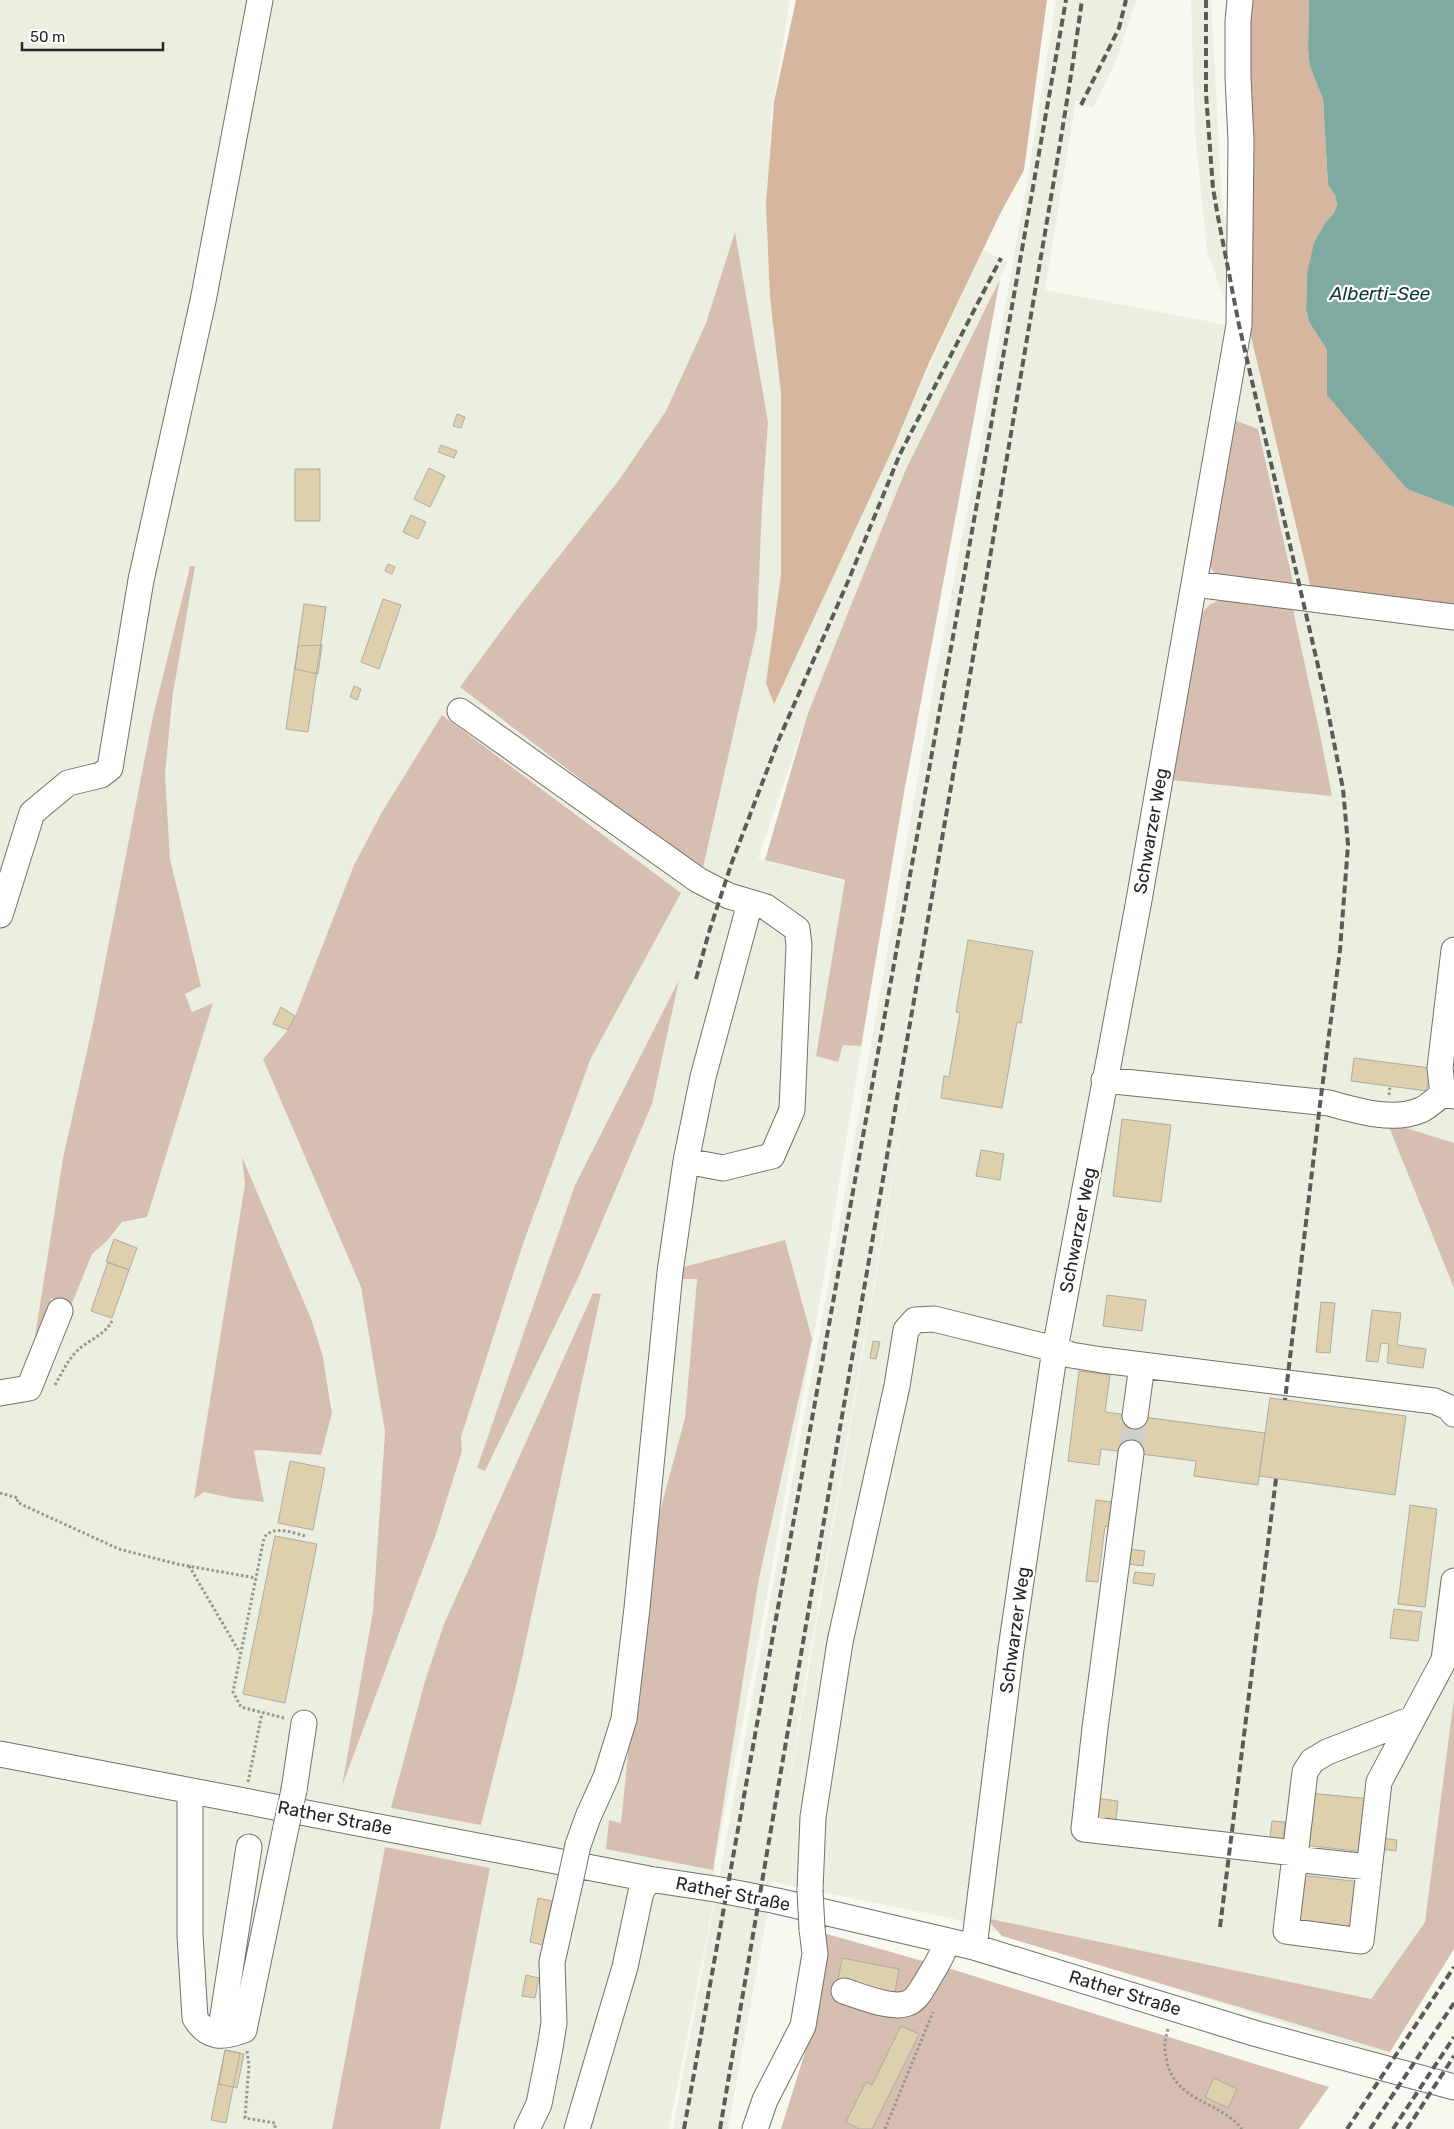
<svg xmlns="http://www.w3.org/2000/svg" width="1454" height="2129" viewBox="0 0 1454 2129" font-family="Rubik,sans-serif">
<rect width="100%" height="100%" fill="#f7f9f1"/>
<path fill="#ebefdf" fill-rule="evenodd" d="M0,0H790L771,118L767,226L796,473L774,703L983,250L1008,262L906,469L807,716L758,858L887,893L817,1317L762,1622L715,1863L712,1911L669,2129H440L490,1868L385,1847L332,2129H0ZM735,233L768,422L762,506L757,628L702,871L460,687L515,612L619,480L666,411L706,323ZM189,566L165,774L170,859L201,985L185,994L192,1013L212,1004L122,1222L107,1241L92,1254L71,1306L51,1298L34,1343L63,1158L93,1024L153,716ZM443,716L681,893L591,1058L524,1241L461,1437L462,1451L436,1534L343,1782L373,1611L385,1432L361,1287L263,1059L288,1030L295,1016L354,865L382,812ZM678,982L652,1104L579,1276L484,1471L478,1468L575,1185ZM243,1159L312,1321L323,1357L331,1399L332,1413L254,1451L264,1502L231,1498L204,1492L195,1498L245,1184ZM697,1279L812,1339L759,1578L713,1870L609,1821L621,1824L648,1556L685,1418ZM593,1293L601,1295L517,1682L481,1825L492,1518Z
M1056,0H1136L1117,59L1093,108L1076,100L1045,290L1233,326L1207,250L1195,134L1191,0H1211L1222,202L1249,328L1314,604L1454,623V1919L1389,2021L1390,2052L1387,2056L951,1918L773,1882L728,2129H673L836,1243L937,668L989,397L1029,171ZM946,865L786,1804L805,1682Z"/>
<path fill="#d6bfb0" d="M735,232L768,422L762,506L757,629L702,872L460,687L515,612L619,480L666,411L706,323Z
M1000,279L905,787L861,1046L843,1045L838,1062L816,1056L845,880L765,860L807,716L847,615L906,469Z
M1234,420L1258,429L1295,591L1223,579C1213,573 1210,570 1209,558Z
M190,566H195L173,694L165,774L170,859L201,986L185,994L192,1012L213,1003L147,1217L122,1222L107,1241L92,1254L71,1306L51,1298L38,1344L34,1343L63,1158L93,1024L153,716Z
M1237,597L1291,601L1320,734L1332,796L1170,780L1198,623C1206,601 1216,601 1237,597Z
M442,715L681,893L591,1058L524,1241L461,1437L462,1451L436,1534L342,1786L373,1611L385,1432L361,1287L263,1059L288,1030L295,1016L354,865L382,812Z
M679,980L652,1104L579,1276L485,1471L477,1468L575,1185Z
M1387,1122L1454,1143V1288Z
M242,1157L312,1321L323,1357L332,1413L321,1455L260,1450L254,1451L264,1502L231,1498L204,1492L194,1499L245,1184Z
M785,1240L812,1339L759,1578L713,1870L606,1849L609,1820L621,1823L648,1556L685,1418L697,1279H683L680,1268Z
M593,1293L601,1294L517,1682L481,1825L391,1808L425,1681L444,1624Z
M1454,1698V1949L1390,2052L1002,1936L986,1918L1371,1999L1425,1922Z
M385,1847L490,1868L440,2129H332Z
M823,1933L948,1968L1329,2087L1299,2129H781L821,2001Z"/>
<path fill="#d6b69f" d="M796,0H1047L1024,170L1000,214L929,363L894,446L774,704L766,683L781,575V393L770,297L766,204L774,102Z
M1244,0H1309L1308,49L1310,67L1323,99L1328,185L1335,195L1337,205L1334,213L1325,223L1307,274L1306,309L1309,322L1327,350L1328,363L1327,389L1407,489L1454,507V609L1311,589L1249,328L1253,139L1249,15Z"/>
<path fill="#7faaa0" d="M1309,0H1454V507L1407,489L1327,395V350L1309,322L1306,309L1307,274L1314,243L1325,223L1334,213L1337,205L1335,195L1328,185L1323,99L1310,67L1308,49Z"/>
<path fill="#decfad" stroke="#afaca5" d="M457,414L465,417L461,428L453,426Z
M441,445L457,451L454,458L438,452Z
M429,468L445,476L430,507L414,499Z
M295,469H320V521H295Z
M411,515L426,522L418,539L403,532Z
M388,564L395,567L392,574L385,571Z
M383,599L401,605L379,669L361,662Z
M304,604L326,607L308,732L286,729Z
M322,645L318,674L295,669L298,646Z
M354,686L361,689L357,700L350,697Z
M968,940L1033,951L1021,1023L1017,1022L1002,1108L941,1098L944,1076L949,1077L960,1013L956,1012Z
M281,1007L295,1016L288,1030L273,1024Z
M1354,1058L1430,1068L1427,1091L1351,1081Z
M1122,1119L1171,1125L1161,1202L1113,1196Z
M981,1150L1004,1154L1000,1180L976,1176Z
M114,1239L137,1248L129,1270L106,1262Z
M108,1262L129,1270L112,1318L91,1311Z
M1107,1295L1146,1300L1142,1331L1103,1326Z
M1321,1302L1335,1303L1330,1353L1316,1352Z
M1372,1310L1401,1313L1397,1345L1426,1349L1423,1368L1387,1363L1389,1344L1381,1343L1378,1362L1366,1361Z
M873,1341L880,1342L876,1359L870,1358Z
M1079,1371L1110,1375L1105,1412L1265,1433L1258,1485L1194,1476L1196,1461L1101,1449L1099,1465L1068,1461Z
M1270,1398L1406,1416L1395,1495L1259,1476Z
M290,1461L325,1468L313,1530L278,1523Z
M1096,1500L1113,1502L1110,1527L1105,1526L1098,1582L1086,1581Z
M1410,1505L1437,1509L1425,1607L1398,1604Z
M275,1536L317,1544L285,1703L243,1694Z
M1130,1549L1145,1551L1143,1566L1128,1564Z
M1135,1572L1155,1574L1153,1586L1133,1583Z
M1394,1609L1422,1612L1418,1641L1390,1638Z
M1309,1793L1371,1799L1365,1852L1303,1845Z
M1096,1798L1118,1801L1115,1830L1093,1827Z
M1272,1821L1285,1822L1282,1846L1269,1844Z
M1382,1838L1397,1840L1396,1851L1381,1849Z
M1301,1875L1361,1882L1355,1933L1295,1926Z
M538,1898L552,1901L543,1945L530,1942Z
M842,1958L899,1969L895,1992L838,1980Z
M526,1975L539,1978L535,1998L522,1996Z
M901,2026L919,2034L912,2049L872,2129H859L846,2122L866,2082L872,2085Z
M225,2050L240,2053L226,2123L211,2120Z
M225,2050L244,2054L237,2088L219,2084Z
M1214,2078L1237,2089L1228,2108L1205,2097Z"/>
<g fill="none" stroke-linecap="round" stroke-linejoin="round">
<path stroke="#cdcfc8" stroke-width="25" stroke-dasharray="25 12" stroke-linecap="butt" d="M1131,1453L1135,1416"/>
<g stroke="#70726b" stroke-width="27">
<path id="minor" d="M1195,584L1454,617
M460,711L698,880L729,896L766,907L797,929L799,945L792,1110L772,1156L723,1168L686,1161
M0,915L32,813L68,783L101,775L110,768L141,580L203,301L260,0
M1454,950L1440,1068L1443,1094L1454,1096
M1104,1080L1329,1103C1357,1111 1393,1122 1421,1110C1429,1106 1436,1099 1443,1094
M0,1393L29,1388L60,1311
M1135,1416L1142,1365
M1131,1453L1095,1728L1084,1829L1295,1853
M1412,1719L1327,1752L1312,1761L1305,1772L1286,1931L1361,1941L1379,1782L1444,1660L1454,1581
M0,1754L649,1879L715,1889L777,1901L974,1947L1257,2034L1454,2087
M294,1790L304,1723
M190,1791V1935L195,2018C208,2039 223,2038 244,2030L286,1827
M578,1845L588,1817L606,1777L624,1719L637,1608L670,1272L686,1161L703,1077L750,903
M1294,1859L1369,1867
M810,1890L813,1817L840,1642L897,1386L906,1330L915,1320L934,1319L1055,1349L1071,1355L1102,1360L1434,1401L1448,1407L1454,1414
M974,1947L1011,1649L1055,1349L1139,900L1239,325L1241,141L1238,77V21L1240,0
M844,1991C860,1996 892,2010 908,2003C917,2000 923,1987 928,1979C935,1967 943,1956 947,1941
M220,2035L249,1847
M527,2129L539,2104L550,2048L554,2023L552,1962L570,1882
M577,2129L625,1967L641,1892L649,1879
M755,2129L765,2100L803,2026L815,1954L812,1929"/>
</g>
<path stroke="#959690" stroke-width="3" stroke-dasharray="2.5 2.5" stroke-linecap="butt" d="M1389,1095L1390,1086
M55,1385C62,1373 67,1361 77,1351C88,1340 105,1335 112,1321
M0,1493L18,1498L17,1502L27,1507L119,1549L177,1564L256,1578
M189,1566L240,1653
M284,1718L241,1707L233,1692L264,1538C273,1524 292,1533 306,1536
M248,1782L262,1713
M1168,2029C1164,2042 1164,2049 1167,2062C1176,2102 1220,2101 1242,2129
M247,2051L249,2065L245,2118L275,2123V2129
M885,2129L933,2012"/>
<use href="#minor" stroke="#fff" stroke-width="25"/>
<path stroke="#5b5c58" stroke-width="4" stroke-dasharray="8 4" stroke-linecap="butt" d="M1206,0V94L1213,188L1218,217L1239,325L1325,696L1343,789L1348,845L1340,950L1320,1104L1285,1400
M1081,105L1119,28L1126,0
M696,979L709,932L732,862L779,739L849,579L900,454L1001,258
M1220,1927L1276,1479
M684,2129L987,448L1066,0
M720,2129C796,1680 874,1231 952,781C978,628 1004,475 1030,321C1048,214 1067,108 1082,0
M1347,2129L1454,1967
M1370,2129L1454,2003
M1393,2129L1454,2037
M1407,2129L1454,2056"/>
<g stroke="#70726b" stroke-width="27" stroke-linecap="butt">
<path id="minor-bridge" d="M286,1827L294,1790
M570,1882L578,1845
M810,1890L812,1929"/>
</g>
<use href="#minor-bridge" stroke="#fff" stroke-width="25"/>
</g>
<g text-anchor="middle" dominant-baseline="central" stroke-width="4.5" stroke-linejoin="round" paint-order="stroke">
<g font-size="18" fill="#262724" stroke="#fff">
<text transform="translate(1151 831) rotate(-80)">Schwarzer Weg</text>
<text transform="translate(1078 1230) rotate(-79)">Schwarzer Weg</text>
<text transform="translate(1015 1630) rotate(-82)">Schwarzer Weg</text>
<text transform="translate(335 1818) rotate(11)">Rather Straße</text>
<text transform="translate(733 1894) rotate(11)">Rather Straße</text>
<text transform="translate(1125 1993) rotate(17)">Rather Straße</text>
</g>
<g font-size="19" font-style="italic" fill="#0e3730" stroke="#fff">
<text x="1380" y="293">Alberti-See</text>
</g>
</g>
<path d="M22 42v8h141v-8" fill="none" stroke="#262724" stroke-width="2.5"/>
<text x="30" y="42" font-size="15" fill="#262724" stroke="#ffffff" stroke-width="4" paint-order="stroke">50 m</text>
</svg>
